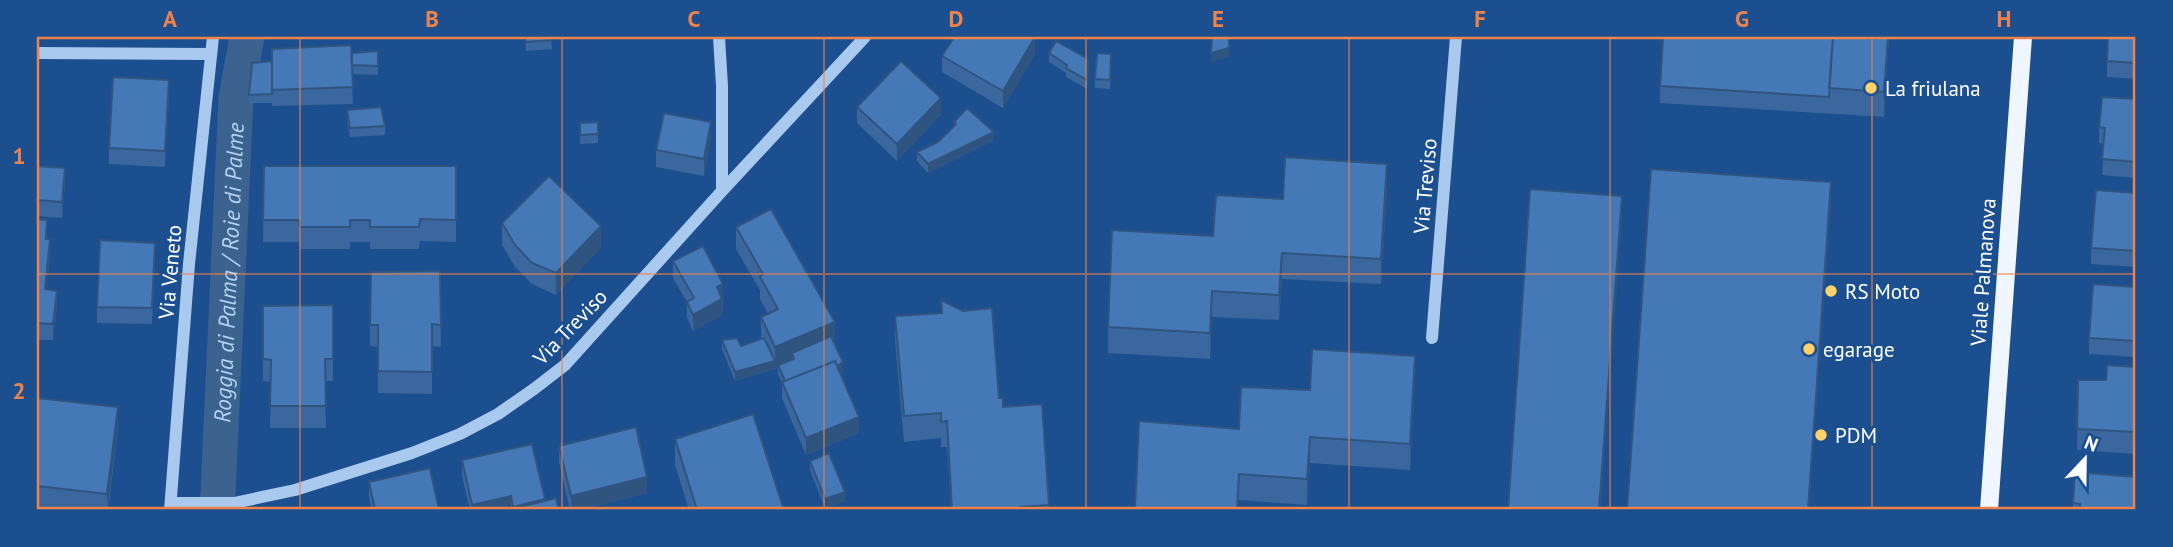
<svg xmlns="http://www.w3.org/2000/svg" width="2173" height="547" viewBox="0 0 2173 547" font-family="'PT Sans',sans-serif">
<rect width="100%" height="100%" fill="#1b4f8f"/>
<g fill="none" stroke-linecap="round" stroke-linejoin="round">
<path stroke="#3c6290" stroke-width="35" id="s1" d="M215,510L218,494L236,98L247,37"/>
<path stroke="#a9c9ee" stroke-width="12" d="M719,37L722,86V191
M37,53L210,54
M1432,338L1456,37
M172,503H234L295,490L412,453L460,434L498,414L534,389L565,365L722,191L865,37
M170,510L189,264L213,37"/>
<path stroke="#f0f6ff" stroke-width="18" d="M1989,510L2023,37"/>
</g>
<path fill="#3a679d" d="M525,37H551L552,49L526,51Z
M801,37H818V38Z
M1889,37L1884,117L1660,103V86Z
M2136,37V79L2107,77V61Z
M378,51V75L352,74L353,104L272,106V103H249V95L352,53Z
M1049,53L1088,68L1087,89L1066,77V73L1049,62Z
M1035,54L1003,108L942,72V56Z
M1111,63L1110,89L1095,88V79Z
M169,96L165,167L109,164V148Z
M2136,99V178L2102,175L2104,144L2099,143V127Z
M857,107L941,114L897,161L857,123Z
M347,110L385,126V135L350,137L347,119Z
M598,122V143L580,144V123Z
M954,122L994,140L928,173L917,161V152L938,142L954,126Z
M711,138L704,176L656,167V150Z
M37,166L65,184L62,218L37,216Z
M264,166H456V242L420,241L419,249H370V242H350V249H300L299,242H263Z
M1387,189L1381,284L1282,279L1279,320L1212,317L1210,359L1108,353V327L1283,199Z
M2136,193V267L2091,264V248Z
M37,219L47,239L50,255L46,289L57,307L53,340H37Z
M502,223L601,248L556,295L532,284L515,267L502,245Z
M736,227L835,344L843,371L840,373L859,433L806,455L782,398V383L778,374V368L735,381L722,349V340L741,346L761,340V317L768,314L760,299V290L736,249Z
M155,259L152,324L97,323V307Z
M673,261L723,300L722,315L693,331L687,318V302L673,278Z
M440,271L441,347L432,346V394L378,393V347L370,346V325Z
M2136,287V357L2089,354V338Z
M941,300L1003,407L1042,404L1049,510H951L947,447H941V438L904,442L895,341V316L941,313Z
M333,305V381H325L326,428H270L271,382L263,381V306Z
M2136,367V454L2077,450L2078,380H2106Z
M1415,382L1410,470L1310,463L1307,505L1239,500V510H1135L1139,421L1239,429L1310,390Z
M37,398L118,429L108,510H59L37,508Z
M675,439L784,510H689L675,465Z
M559,446L647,493L580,510H570L559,462Z
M462,460L545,501L559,510H470L462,476Z
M810,461L845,501L825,508L810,470Z
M369,482L439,510H372L369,498Z
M2073,503L2136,510H2073Z"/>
<path fill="#305480" d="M1035,37V54L1003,108V91Z
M1230,37L1229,57L1211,62V53Z
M1888,37H1889L1884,117V92Z
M169,80V96L165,167V151Z
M941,98V114L897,161V144Z
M711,122V138L704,176V159Z
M994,132V140L928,173V164Z
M1387,164V189L1381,284V259Z
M65,168V184L62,218V202Z
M1831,182V208L1809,510H1808Z
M1622,196V218L1601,510H1599Z
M601,226V248L556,295V273Z
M50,239V255L45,306V289Z
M1282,253V279L1279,320V295Z
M723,284L722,315L693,331V315L717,287Z
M57,291V307L53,340V324Z
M1212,291V317L1210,359V333Z
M835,322V344L792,353V362L778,365V368L775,369L735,381V372L775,361V347Z
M1415,356V382L1410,470V444Z
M843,362V371L835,377L788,387Z
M118,407V429L107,510V494Z
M859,417V433L806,455V438Z
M1310,437V463L1307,505V479Z
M1239,474V510H1237Z
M647,477V493L580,510H571V496Z
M845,492V501L825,508V499Z
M511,496V510H472V505Z
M545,499V510L524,506V510H513V507Z"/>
<path fill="#4478b7" stroke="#305480" stroke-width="2" d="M526,37H551L552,40L526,42Z
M954,37H1035L1003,91L942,56Z
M1212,37H1229V48L1211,53Z
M1663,37H1833L1829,97L1660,86Z
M1833,37H1888L1884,92L1829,88Z
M2108,37H2136V63L2107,61Z
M1056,41L1088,59L1087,80L1066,68L1067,65L1049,53Z
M351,45L353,87L272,90V49Z
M378,51V66L352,65V53Z
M1097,53L1111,54L1110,80L1095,79Z
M272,61V94L249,95L252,63Z
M901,61L941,98L897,144L857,107Z
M113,77L169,80L165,151L109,148Z
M2102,97L2136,99V162L2102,159L2105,128L2099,127Z
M381,107L385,126L350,128L347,110Z
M967,108L994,132L928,164L917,152L938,142L956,124L954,122Z
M664,113L711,122L704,159L656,150Z
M598,122V134L580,135V123Z
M1285,157L1387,164L1381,259L1282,253L1279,295L1212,291L1210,333L1108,327L1112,230L1213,236L1216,195L1283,199Z
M37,166L65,168L62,202L37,200Z
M264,166H456V220L420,219L419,227H370V220H350V227H300L299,220H263Z
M1651,169L1831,182L1808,510H1627Z
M549,176L601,226L556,273L532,263L515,245L502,223Z
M1530,189L1622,196L1599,510H1508Z
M2096,190L2136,193V251L2091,248Z
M771,209L835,322L775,347L761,317L778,309L760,277L763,274L736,227Z
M37,219L47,220L46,239H50L45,289L57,291L53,324L37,323Z
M100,240L155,243L152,308L97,307Z
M703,246L723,284L717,287L722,299L693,315L687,302L694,298L673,261Z
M440,271L441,325L432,324V372L378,371V325H370L371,272Z
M2093,284L2136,287V341L2089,338Z
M941,300L963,311L992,308L999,398H1003V407L1042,404L1049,505L1020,507L1014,510H999V508L971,510H952L947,421L941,422V413L904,416L895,316L942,313Z
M333,305V359H325L326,406H270L271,360L263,359V306Z
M831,336L843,362L837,366L835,361L785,381L778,365L794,359L792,353Z
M737,338L741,346L764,338L775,361L735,372L722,340Z
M1312,349L1415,356L1410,444L1310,437L1307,479L1239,474L1237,510H1151L1135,509L1139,421L1239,429L1241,387L1310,390Z
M835,361L859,417L806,438L782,382Z
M2107,365L2136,367V432L2077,429L2078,380H2106Z
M37,398L118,407L107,494L37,486Z
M753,414L784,510H697L675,439Z
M636,427L647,477L571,496L559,446Z
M532,444L545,499L513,507L511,496L472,505L462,460Z
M829,453L845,492L825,499L810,461Z
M430,468L439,510H375L369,482Z
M2075,472L2136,477V510H2080V504L2073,503Z
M556,498L559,510H525L524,506Z"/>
<path fill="none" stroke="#ee8249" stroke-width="2" stroke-opacity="0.55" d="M300,37V510M562,37V510M824,37V510M1086,37V510M1349,37V510M1610,37V510M1872,37V510M37,274H2136"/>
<g fill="#ffd166" stroke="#1b4f8f" stroke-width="2.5">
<circle cx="1871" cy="88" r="7"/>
<circle cx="1831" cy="291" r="7"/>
<circle cx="1809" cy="349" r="7"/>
<circle cx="1821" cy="435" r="7"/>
</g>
<g text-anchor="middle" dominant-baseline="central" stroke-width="6" stroke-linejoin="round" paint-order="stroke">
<g font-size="21" fill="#fff" stroke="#1b4f8f" text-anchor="start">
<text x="1885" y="88">La friulana</text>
<text x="1845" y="291">RS Moto</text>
<text x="1823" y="349">egarage</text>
<text x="1835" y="435">PDM</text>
</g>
<g font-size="21" fill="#fff" stroke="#1b4f8f">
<text transform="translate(1425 186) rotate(-85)">Via Treviso</text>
<text transform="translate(170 272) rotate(-85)">Via Veneto</text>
<text transform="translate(1983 272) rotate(-86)">Viale Palmanova</text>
<text transform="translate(570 327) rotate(-46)">Via Treviso</text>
</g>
<g font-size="23" font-style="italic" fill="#b5d3f5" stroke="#1b4f8f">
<text stroke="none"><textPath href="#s1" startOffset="238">Roggia di Palma / Roie di Palme</textPath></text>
</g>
</g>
<rect width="2173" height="547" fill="none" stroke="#1b4f8f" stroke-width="77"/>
<g transform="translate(2085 459) rotate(22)" stroke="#1b4f8f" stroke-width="5" paint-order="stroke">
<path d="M0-5L12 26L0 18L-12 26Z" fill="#ffffff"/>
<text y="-10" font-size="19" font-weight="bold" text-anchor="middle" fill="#ffffff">N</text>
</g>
<rect x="38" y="38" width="2096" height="470" fill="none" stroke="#ee8249" stroke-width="2.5"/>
<g font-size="23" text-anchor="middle" font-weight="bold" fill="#ee8249">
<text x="170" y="27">A</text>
<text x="432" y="27">B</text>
<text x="694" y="27">C</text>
<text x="956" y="27">D</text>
<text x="1218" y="27">E</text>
<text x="1480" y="27">F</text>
<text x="1742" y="27">G</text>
<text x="2004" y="27">H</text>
<text x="19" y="164">1</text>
<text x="19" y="399">2</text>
</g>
</svg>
